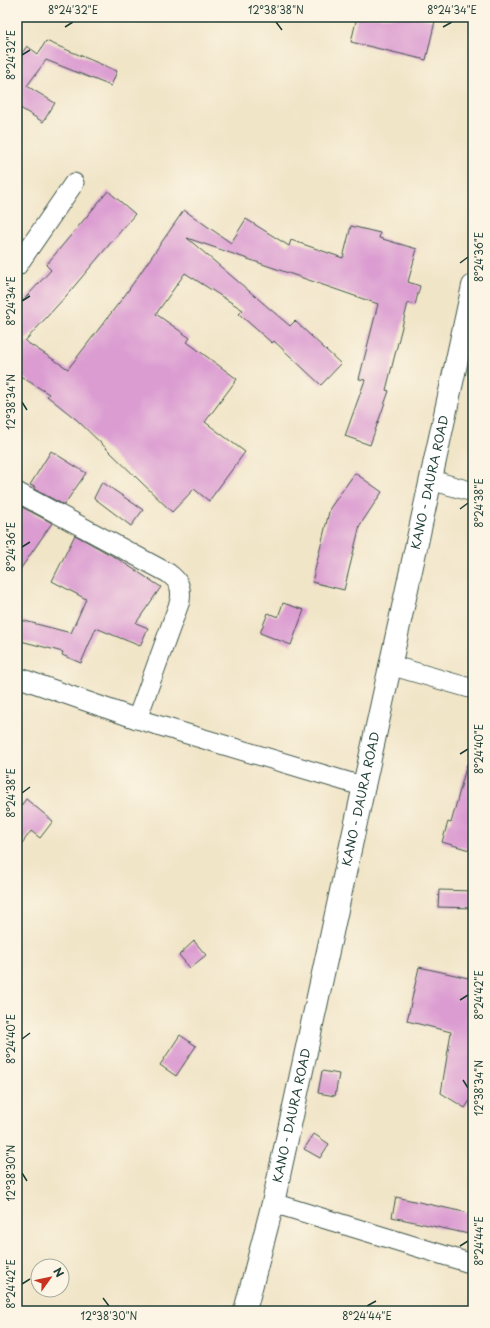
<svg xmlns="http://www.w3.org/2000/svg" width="490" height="1328" font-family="'Playpen Sans',sans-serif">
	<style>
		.building { fill: #db9cd1 }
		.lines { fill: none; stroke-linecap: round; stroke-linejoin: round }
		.minor-casing { stroke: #3e564a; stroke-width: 21 }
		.trunk-casing { stroke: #3e564a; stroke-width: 24 }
		.minor { stroke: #fff; stroke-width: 19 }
		.trunk { stroke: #fff; stroke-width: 22 }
		.ticks { fill: none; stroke: #1f3d34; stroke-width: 1.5 }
		.labels { text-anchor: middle; stroke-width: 3; stroke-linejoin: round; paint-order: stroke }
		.street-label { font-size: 12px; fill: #1f3d34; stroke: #fcf5e5 }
		.neatline { fill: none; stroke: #1f3d34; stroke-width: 1.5 }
		.ticks-label { font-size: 10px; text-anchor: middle; fill: #1f3d34 }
	</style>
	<rect width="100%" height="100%" fill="#fcf5e5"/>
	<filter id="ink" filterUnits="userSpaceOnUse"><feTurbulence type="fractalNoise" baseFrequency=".025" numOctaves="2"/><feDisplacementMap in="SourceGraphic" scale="8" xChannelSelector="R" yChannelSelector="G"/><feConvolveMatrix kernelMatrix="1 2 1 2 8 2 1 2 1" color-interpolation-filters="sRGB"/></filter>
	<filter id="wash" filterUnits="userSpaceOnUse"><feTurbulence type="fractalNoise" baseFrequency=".012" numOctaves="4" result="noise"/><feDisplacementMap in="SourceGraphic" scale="16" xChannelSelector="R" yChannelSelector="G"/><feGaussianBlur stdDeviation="0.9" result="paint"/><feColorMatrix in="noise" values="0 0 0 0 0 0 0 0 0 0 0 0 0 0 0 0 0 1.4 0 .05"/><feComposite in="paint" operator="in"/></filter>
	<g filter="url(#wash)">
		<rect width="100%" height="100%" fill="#f1e5c8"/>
		<g id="blocks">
			<!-- building -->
			<g class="building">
				<path d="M357,17h61l17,4 -9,39 -75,-18z"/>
				<path d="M46,41l71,30 -6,15 -65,-26 -19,26 28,17 -12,19 -26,-16v-46l10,-14 11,8z"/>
				<path d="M108,191l27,23 -69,82 -41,45 43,28 57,-74 59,-85 47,33 15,-24 43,27 2,-6 52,18 8,-32 29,7 -1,5 38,11 -9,33 12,4 -5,19 -7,-2 -22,87 3,1 -19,54 -25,-9 20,-56 -6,-1 19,-75 -191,-66 103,88 5,-5 46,43 -20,21 -47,-44 -2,2 -33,-29 4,-4 -58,-37 -29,41 34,24 -3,4 50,37 -32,43 40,30 -36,49 -15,-12 -22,23 -95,-92 -30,-24 2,-2 -32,-20v-67l34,-37 -5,-5z"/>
				<path d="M51,451l35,22 -22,32 -30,-16 1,-2 -5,-2z"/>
				<path d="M355,473l27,19 -22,33 -16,65 -32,-8 18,-74z"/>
				<path d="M102,482l41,28 -12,16 -37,-28z"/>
				<path d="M22,507l30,16 -35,51v-60z"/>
				<path d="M75,535l43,24 43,28 -25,36 12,5 -8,18 -44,-18 -15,35 -19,-8 1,-3 -46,-12v-21l54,14 15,-34 -34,-18z"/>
				<path d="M283,603l21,7 -13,35 -31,-12 8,-20 10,4z"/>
				<path d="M467,764h6v87l-31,-9 6,-20 3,1z"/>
				<path d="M26,799l27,22 -13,17 -9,-7 -14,19v-39z"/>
				<path d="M439,890l34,1v17l-35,-1z"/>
				<path d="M194,941l12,14 -16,13 -11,-13z"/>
				<path d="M419,967l54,12v117l-8,12 -24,-15 10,-61 -44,-11z"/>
				<path d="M180,1035l16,11 -20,30 -16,-11z"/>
				<path d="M322,1071l17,3 -4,22 -17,-3z"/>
				<path d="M314,1134l15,10 -9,14 -16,-9z"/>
				<path d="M396,1197l77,17v21l-81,-18z"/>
			</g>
		</g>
	</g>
	<g filter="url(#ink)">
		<use href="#blocks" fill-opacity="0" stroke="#3e564a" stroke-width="1"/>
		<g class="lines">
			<!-- minor casing -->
			<g class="minor-casing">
				<g id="minor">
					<path d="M17,266l57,-83"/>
					<path d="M431,480l42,12"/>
					<path d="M17,492l151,81c11,8 14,14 12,28l-43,118"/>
					<path d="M390,665l83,24"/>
					<path d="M17,677l120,42 228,68"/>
					<path d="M273,1203l200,61"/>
				</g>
			</g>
			<!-- trunk casing -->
			<g class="trunk-casing">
				<g id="trunk">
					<path id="s1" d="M245,1311l28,-108 200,-917"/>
				</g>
			</g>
			<!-- minor -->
			<use href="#minor" class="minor"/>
			<!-- trunk -->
			<use href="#trunk" class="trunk"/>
		</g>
	</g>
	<!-- ticks -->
	<path class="ticks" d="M276,22l6,8M65,27l8,-5M443,27l9,-5M22,55l8,-5M460,263l8,-6M22,301l8,-5M22,402l5,8M460,509l8,-6M22,547l8,-5M460,754l8,-5M22,793l8,-6M460,1000l8,-5M22,1039l8,-6M463,1080l5,8M22,1173l5,8M460,1246l8,-5M22,1284l8,-5M103,1298l6,8M367,1306l9,-5"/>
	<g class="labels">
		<!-- street labels -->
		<g class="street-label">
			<text dy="4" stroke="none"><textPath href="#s1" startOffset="849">KANO - DAURA ROAD</textPath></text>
			<text dy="4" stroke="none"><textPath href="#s1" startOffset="525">KANO - DAURA ROAD</textPath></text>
			<text dy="4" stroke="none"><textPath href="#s1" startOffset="201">KANO - DAURA ROAD</textPath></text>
		</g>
	</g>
	<!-- margin -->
	<rect width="490" height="1328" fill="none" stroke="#fcf5e5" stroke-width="44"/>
	<!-- north arrow -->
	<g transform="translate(50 1278) rotate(57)"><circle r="19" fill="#fcf5e5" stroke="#a4ab9e"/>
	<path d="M0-3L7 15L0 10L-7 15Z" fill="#c8321e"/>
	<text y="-6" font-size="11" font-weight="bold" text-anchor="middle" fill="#1f3d34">N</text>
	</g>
	<rect x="22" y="22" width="446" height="1284" class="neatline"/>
	<g class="ticks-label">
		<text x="73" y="14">8°24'32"E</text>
		<text x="276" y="14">12°38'38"N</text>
		<text x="452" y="14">8°24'34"E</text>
		<text transform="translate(11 55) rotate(-90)" y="4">8°24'32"E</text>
		<text transform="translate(479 257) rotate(-90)" y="4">8°24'36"E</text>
		<text transform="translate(11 301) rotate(-90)" y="4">8°24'34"E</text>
		<text transform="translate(11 402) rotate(-90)" y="4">12°38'34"N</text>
		<text transform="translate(479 503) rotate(-90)" y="4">8°24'38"E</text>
		<text transform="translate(11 547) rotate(-90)" y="4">8°24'36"E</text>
		<text transform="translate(479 749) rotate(-90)" y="4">8°24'40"E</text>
		<text transform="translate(11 793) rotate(-90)" y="4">8°24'38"E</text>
		<text transform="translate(479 995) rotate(-90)" y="4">8°24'42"E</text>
		<text transform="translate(11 1039) rotate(-90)" y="4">8°24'40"E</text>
		<text transform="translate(479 1088) rotate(-90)" y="4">12°38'34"N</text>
		<text transform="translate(11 1173) rotate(-90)" y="4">12°38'30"N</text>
		<text transform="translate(479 1241) rotate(-90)" y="4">8°24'44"E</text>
		<text transform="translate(11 1284) rotate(-90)" y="4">8°24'42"E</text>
		<text x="109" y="1320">12°38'30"N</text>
		<text x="367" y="1320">8°24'44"E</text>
	</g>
</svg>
